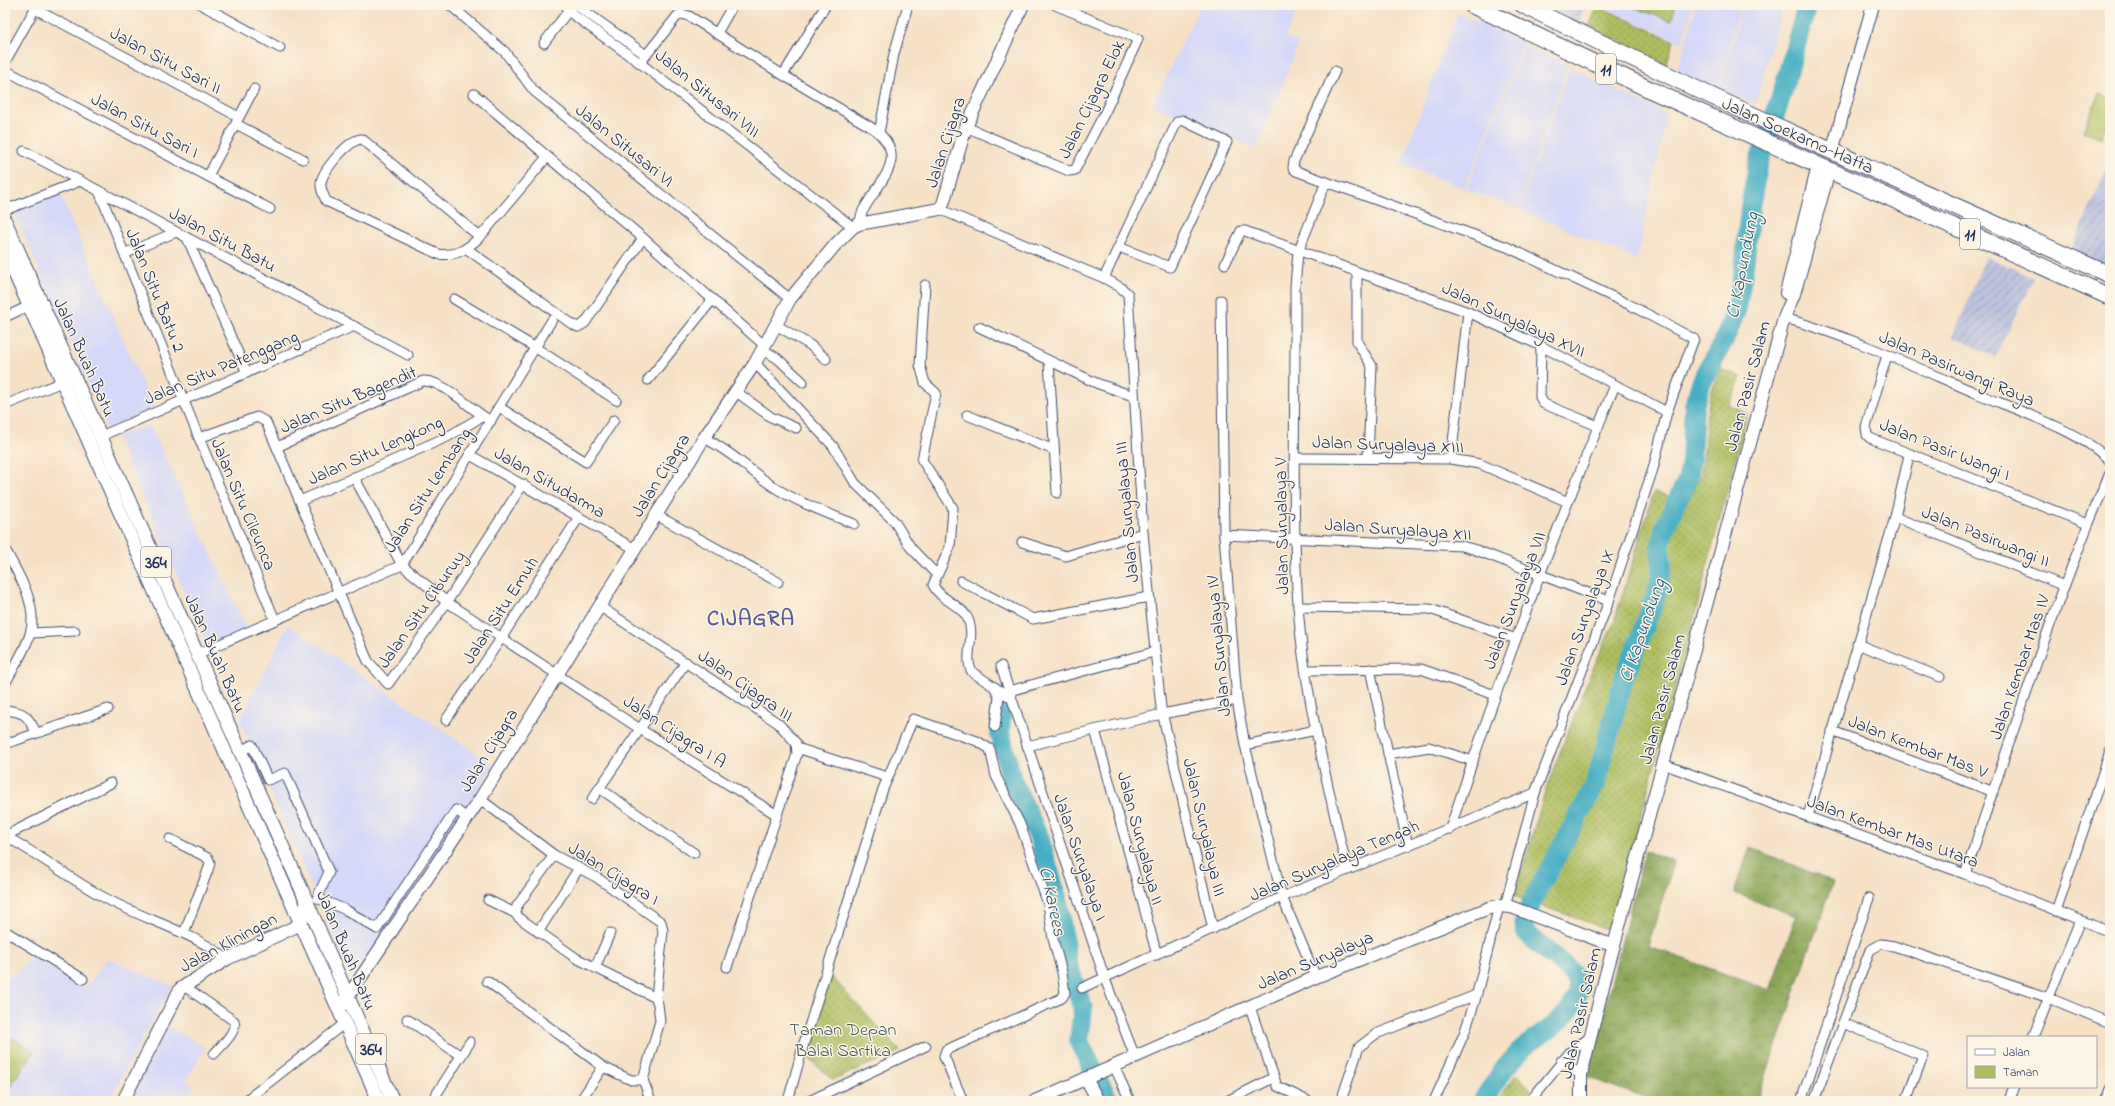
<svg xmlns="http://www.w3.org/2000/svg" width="2115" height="1106" font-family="'Indie Flower',sans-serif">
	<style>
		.built { fill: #d5d8f9 }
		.industrial { fill: url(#industrial-furrows) }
		.green { fill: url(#green-dots); stroke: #647660 }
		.forest { fill: url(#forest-crowns); stroke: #526a5a }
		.pitch { fill: #aebe61; stroke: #647660 }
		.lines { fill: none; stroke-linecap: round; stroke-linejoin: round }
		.river { stroke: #44aec3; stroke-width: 20 }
		.street-casing { stroke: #3c4a6e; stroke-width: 11 }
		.secondary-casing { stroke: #3c4a6e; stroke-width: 14 }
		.primary-casing { stroke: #3c4a6e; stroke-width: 15 }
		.highway-casing { stroke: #3c4a6e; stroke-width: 18 }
		.street { stroke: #fff; stroke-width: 9 }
		.secondary { stroke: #fff; stroke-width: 12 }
		.primary { stroke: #fff; stroke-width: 13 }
		.highway { stroke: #fff; stroke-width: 16 }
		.labels { text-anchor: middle; stroke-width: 3; stroke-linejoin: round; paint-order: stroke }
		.shield { fill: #fcf5e5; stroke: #5e6a86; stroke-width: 1 }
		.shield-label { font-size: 17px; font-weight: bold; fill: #1b2f5e }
		.street-label { font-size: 18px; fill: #1b2f5e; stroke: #fcf5e5 }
		.park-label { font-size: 18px; fill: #475a5f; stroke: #fcf5e5 }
		.water-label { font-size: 19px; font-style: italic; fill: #295b81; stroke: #fcf5e5 }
		.district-label { font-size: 22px; font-weight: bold; letter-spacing: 1px; fill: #5b5d94; stroke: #fcf5e5 }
	</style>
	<defs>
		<pattern id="industrial-furrows" width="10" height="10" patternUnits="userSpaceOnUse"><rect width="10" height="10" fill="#bdc3de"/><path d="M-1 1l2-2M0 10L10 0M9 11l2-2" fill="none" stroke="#999fb7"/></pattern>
		<pattern id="green-dots" width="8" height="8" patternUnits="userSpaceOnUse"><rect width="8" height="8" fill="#aebe61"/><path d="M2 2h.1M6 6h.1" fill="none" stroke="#8d9b53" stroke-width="1.8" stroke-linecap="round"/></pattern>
		<pattern id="forest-crowns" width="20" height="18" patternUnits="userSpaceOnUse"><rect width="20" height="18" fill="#8aa557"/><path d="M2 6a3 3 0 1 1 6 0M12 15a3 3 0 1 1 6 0" fill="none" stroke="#70874b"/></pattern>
	</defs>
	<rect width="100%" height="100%" fill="#fcf5e5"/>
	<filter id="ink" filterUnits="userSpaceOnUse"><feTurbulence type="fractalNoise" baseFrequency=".025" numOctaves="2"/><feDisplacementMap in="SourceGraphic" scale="8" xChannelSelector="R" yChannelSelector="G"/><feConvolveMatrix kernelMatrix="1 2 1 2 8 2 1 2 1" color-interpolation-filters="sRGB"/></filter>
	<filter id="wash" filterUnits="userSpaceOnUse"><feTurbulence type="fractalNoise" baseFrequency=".012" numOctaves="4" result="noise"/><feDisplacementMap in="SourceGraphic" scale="16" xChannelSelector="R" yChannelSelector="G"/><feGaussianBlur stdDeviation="0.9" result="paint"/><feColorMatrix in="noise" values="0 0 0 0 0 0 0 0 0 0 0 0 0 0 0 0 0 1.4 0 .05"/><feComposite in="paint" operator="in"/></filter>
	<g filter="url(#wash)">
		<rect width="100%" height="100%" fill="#f6e1c6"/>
		<!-- built -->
		<g class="built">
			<path d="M1200,5h90l6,8 -10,23 13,7 -42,106 -104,-44z"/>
			<path d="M1600,5h93l-11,38z"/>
			<path d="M1696,5h45l-24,83 -40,-17z"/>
			<path d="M1743,5h40l-28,100 -36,-16z"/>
			<path d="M1458,13l66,30 -60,146 -63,-25z"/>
			<path d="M1525,46l43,19 -50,143 -52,-19z"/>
			<path d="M1570,67l97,48 -30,145 -118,-51z"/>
			<path d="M59,192l95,217 -47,19 -92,-215z"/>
			<path d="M150,425l98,206 -41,13 -90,-207z"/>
			<path d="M288,625l206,140 -142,215 -112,-259z"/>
			<path d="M31,956l54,32 22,-30 65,28 -64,115h-103v-127l7,3z"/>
			<path d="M168,1026l38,22 -20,32 8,8 -14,13h-50z"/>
		</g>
		<!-- industrial -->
		<g class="industrial">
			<path d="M1541,5h44l-6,18z"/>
			<path d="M2110,161v107l-39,-17z"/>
			<path d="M1986,256l48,22 -39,79 -42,-20z"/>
		</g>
		<!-- green -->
		<g class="green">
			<path d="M1598,6l76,35 -8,24 -77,-39z"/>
			<path d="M1720,369l21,8 -12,28 18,9 -55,211 -82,305 -96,-34 33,-110 43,-111 23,-50 41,-133 33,9c24,-30 14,-68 23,-103 2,-10 7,-20 10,-29z"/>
			<path d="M827,972l73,79 -67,29 -29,-26z"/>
			<path d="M1516,1074l17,17 -8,10h-27z"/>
		</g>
		<!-- forest -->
		<path class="forest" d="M1750,847l83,35 -76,219h-102l-68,-24 58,-226 29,10 -26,85 122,44 26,-74 -62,-23z"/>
		<!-- pitch -->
		<g class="pitch">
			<path d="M1628,5h48l-5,16z"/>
			<path d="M2099,93l11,5v19l-8,21 -19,-7z"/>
			<path d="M13,1038l21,14 -27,39 -2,-1v-40z"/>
		</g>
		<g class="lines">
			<!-- river -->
			<g class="river">
				<path d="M1002,698l-2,34 12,48 27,57 19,64 9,61 16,46 -4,34 30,59"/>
				<path d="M1482,1101l23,-33 18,-20 29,-21 17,-16 10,-20 -4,-16 -49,-42 -2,-11 10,-25 61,-112 29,-107 31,-79 7,-31 -2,-20 5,-21 23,-49 3,-16 3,-56 7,-23 24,-45 12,-30 8,-49 5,-52 9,-46 23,-67 25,-89"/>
			</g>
		</g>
	</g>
	<g filter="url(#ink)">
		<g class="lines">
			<!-- street casing -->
			<g class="street-casing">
				<g id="street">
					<path d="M202,5l78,43"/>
					<path d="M450,5l55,47 29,39 256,208"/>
					<path d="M566,5l2,6 72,52 213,164"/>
					<path d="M576,5l70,50"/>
					<path d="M35,9l204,108"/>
					<path d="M717,33l16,-28"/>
					<path d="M544,43l28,-37"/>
					<path d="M5,62l32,-57"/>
					<path d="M640,63l38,-48 4,-1 7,2 94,59 91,54c37,28 5,52 -10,80 -3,4 -3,10 -5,15"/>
					<path d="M5,70l265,139"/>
					<path d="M1335,71l-41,90 -1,7 3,3 211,76 123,58 64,34 -27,73 -14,57 -44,132 -74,192 -30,113"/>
					<path d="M783,75l43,-70"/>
					<path d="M474,94l169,144 122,108"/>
					<path d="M236,124l67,35"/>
					<path d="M966,127l103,44 6,-1 31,-60 32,-71 -83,-34"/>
					<path d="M879,133l15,-79 14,-49"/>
					<path d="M24,151l384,204"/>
					<path d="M208,176l46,-87"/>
					<path d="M1326,182l-28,70 -3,34c1,106 -4,215 3,320 6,89 30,177 49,264"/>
					<path d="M99,191l100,247 76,182"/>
					<path d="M939,209l165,69 16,9 8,7 15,239 18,175 52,221"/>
					<path d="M5,210l75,-29"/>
					<path d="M480,237l-118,-98c-12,-1 -40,32 -41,44 -1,6 3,12 5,18l112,53c18,3 29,-5 42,-17l67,-80"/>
					<path d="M187,238l60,135"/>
					<path d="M467,249l105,75 6,3 7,-4 58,-85"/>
					<path d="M124,254l52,-22"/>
					<path d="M1225,264l16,-33h4l223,81 73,34 126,66"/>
					<path d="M1357,272v70l15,24 -4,91"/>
					<path d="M1104,278l73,-156 5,-2 45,22 -57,125 -51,-20"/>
					<path d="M925,285l-5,80 5,18 11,10 -14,67 31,48 -3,39 -17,38c8,16 27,19 34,32 10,18 -4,40 5,55l39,26"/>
					<path d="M454,299l82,49 80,52"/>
					<path d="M1221,300l3,235 13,165 8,45 37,152 34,80"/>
					<path d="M5,317l24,-11"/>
					<path d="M1784,318c66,18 129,48 192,75 40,17 105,38 134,68"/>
					<path d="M776,325l34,20 16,14"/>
					<path d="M979,327l117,56 37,13"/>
					<path d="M1541,346l-1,51 4,7 54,22"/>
					<path d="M763,350l14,8 26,24"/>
					<path d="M1887,355l-21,72 1,8 3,3 218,86"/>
					<path d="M1049,361l8,132"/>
					<path d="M755,363l78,83 22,37 39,38 17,27 25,26"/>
					<path d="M648,380l65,-81"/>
					<path d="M735,391l36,26 25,11"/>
					<path d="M5,405l57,-23"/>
					<path d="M499,407l87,55 28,-42"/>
					<path d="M967,415l87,35"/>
					<path d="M101,436l253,-110"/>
					<path d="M199,438l58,-21 9,5 102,239 20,23 59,-82 76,-118"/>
					<path d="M704,438c27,13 46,33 70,49 25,16 53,26 80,37"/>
					<path d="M277,447l146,-66c21,-1 49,30 68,40"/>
					<path d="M470,455l165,94"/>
					<path d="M1296,458l155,1 29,5 88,38"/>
					<path d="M1451,459l17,-147"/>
					<path d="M354,477l48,88 45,37 193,127 137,86"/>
					<path d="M300,501l147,-64 36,-21"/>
					<path d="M656,515l122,67"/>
					<path d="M1895,517l169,69"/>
					<path d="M1224,535l238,11 14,4 133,51"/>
					<path d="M1022,542l44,14 77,-23"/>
					<path d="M5,549c13,25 34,56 25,85 -5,17 -17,34 -25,50"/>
					<path d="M961,581l72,38 116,-22"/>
					<path d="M599,606l179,117 18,20 1,11 -70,213"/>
					<path d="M1298,607l132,2 86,30"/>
					<path d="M31,633l44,-2"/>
					<path d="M1857,644l83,33"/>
					<path d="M197,654l205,-89 150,-245"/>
					<path d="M1001,666l104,313 30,78"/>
					<path d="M1370,669l38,177"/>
					<path d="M1306,670l115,-1 74,26"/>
					<path d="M1009,691l145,-39"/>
					<path d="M5,710c20,2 22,5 31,22"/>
					<path d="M446,720l56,-83 77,-120"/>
					<path d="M995,727l4,-30 -4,-9"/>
					<path d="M1095,730l62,225"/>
					<path d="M1832,731l162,61"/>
					<path d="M5,744l103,-35"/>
					<path d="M1245,745l71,-15"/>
					<path d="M1027,746l135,-32 75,-14"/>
					<path d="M797,748l90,29"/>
					<path d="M240,751l12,-6 16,35 17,-7 44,99 -12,26 29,12 31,19 79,-119 11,8"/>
					<path d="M1388,754l41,-7 44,14"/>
					<path d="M1663,764l302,110 145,58"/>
					<path d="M599,788l95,65"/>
					<path d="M480,799l74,56 42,22 65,45 2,9 -7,67 2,6 2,17 -17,59 8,21"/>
					<path d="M592,799l94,-137"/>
					<path d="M1808,816l87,-299 14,-62"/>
					<path d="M1450,829c49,-150 105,-298 165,-444"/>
					<path d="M5,836c35,19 65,43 100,62 40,22 86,33 122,61"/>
					<path d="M5,836l106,-53"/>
					<path d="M170,839l38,19 2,5 -2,7 -24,63"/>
					<path d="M554,855l-37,51 -2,7 3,4 58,41 80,40"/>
					<path d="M1965,874c46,-134 88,-271 145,-401"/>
					<path d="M488,900l27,13"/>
					<path d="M2056,911l54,-159"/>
					<path d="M5,931l78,48"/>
					<path d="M538,932l41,-64"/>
					<path d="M595,968l15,-35"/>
					<path d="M487,981l116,86 28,13h12"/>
					<path d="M184,986l50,35c4,10 -13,25 -20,33"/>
					<path d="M1082,988l200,-91 253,-104"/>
					<path d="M1250,1007l27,79 31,15"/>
					<path d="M407,1019l54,37"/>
					<path d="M1843,1023l80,33 -17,45"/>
					<path d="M2033,1037l47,-117"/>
					<path d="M1561,1061l20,14"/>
					<path d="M1114,1066l16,35"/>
					<path d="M245,1101l100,-78"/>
					<path d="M432,1101l38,-59"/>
					<path d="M580,1101l23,-34"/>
					<path d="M788,1101l16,-58 79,-254 30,-70 64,22 13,8 6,27 24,48 28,80 5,35 9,33 3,21 -3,5 -116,52 -2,6 19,45"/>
					<path d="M809,1101l117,-55"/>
					<path d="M1227,1101l46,-23"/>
					<path d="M1341,1101l18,-54 17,-13 100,-39"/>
					<path d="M1434,1101l30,-67 11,-33 24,-95"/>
					<path d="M1530,1101l40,-49 19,-14"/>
					<path d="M1801,1101l68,-203"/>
					<path d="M1814,1101l56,-151 11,-6 13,2 155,52 61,25"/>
					<path d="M2008,1101l6,-14"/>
					<path d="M2105,1101l5,-13"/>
				</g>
			</g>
			<!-- secondary casing -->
			<g class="secondary-casing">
				<g id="secondary">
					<path d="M1832,152l41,-147"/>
					<path d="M1786,293l32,-127"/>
					<path d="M343,1004l137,-205 224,-361 51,-75 35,-64 46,-55 17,-17 6,-3 75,-14 5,-1 4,-5 23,-77 57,-122"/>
					<path d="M1086,1078l12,23"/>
					<path d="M123,1101l57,-112 47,-30 74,-35 6,-22"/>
					<path d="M1035,1101l281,-124 173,-69 10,-2 12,1 103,39"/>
					<path d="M1581,1101v-26l24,-97 179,-660 10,-24 35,-123"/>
				</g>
			</g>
			<!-- primary casing -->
			<g class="primary-casing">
				<g id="primary">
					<path d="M5,221l292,658 96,222"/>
					<path d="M5,251l374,850"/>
				</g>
			</g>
			<!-- highway casing -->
			<g class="highway-casing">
				<g id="highway">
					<path d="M1472,5l181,86 457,206"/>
					<path d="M1523,5l182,88 113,52 292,130"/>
				</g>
			</g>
			<!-- street -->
			<use href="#street" class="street"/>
			<!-- secondary -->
			<use href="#secondary" class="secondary"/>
			<!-- primary -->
			<use href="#primary" class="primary"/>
			<!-- highway -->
			<use href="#highway" class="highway"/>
		</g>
	</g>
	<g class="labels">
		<!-- shield labels -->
		<g class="shield">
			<rect x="1596" y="54" width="20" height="30" rx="3"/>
			<rect x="1960" y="219" width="20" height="30" rx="3"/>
			<rect x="141" y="547" width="30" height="30" rx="3"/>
			<rect x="356" y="1034" width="30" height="30" rx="3"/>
		</g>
		<g class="shield-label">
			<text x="1606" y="75">11</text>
			<text x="1970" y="240">11</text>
			<text x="156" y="568">364</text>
			<text x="371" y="1055">364</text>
		</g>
		<!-- street labels -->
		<g class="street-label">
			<text transform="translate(166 60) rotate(28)" y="6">Jalan Situ Sari II</text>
			<text transform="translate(708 93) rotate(39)" y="6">Jalan Situsari VIII</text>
			<text transform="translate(1091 99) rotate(-64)" y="6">Jalan Cijagra Elok</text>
			<text transform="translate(145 125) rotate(28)" y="6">Jalan Situ Sari I</text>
			<text transform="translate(1798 135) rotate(24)" y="6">Jalan Soekarno-Hatta</text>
			<text transform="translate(945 142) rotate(-72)" y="6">Jalan Cijagra</text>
			<text transform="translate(625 145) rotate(39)" y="6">Jalan Situsari VI</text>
			<text transform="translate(223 239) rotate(28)" y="6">Jalan Situ Batu</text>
			<text transform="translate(156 290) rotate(68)" y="6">Jalan Situ Batu 2</text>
			<text transform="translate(1514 319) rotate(25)" y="6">Jalan Suryalaya XVII</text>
			<text transform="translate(85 357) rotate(66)" y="6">Jalan Buah Batu</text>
			<text transform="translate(221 367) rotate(-23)" y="6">Jalan Situ Patenggang</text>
			<text transform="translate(1957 368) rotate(23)" y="6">Jalan Pasirwangi Raya</text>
			<text transform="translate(1747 386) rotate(-75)" y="6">Jalan Pasir Salam</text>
			<text transform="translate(348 399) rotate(-23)" y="6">Jalan Situ Bagendit</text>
			<text transform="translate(1388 444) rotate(2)" y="6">Jalan Suryalaya XIII</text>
			<text transform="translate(1945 449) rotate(22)" y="6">Jalan Pasir Wangi I</text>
			<text transform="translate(375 450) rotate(-24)" y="6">Jalan Situ Lengkong</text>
			<text transform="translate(660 475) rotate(-58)" y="6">Jalan Cijagra</text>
			<text transform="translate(550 482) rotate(30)" y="6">Jalan Situdarma</text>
			<text transform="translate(427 490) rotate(-57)" y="6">Jalan Situ Lembang</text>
			<text transform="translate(244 504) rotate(67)" y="6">Jalan Situ Cileunca</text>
			<text transform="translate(1126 512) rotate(-95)" y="6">Jalan Suryalaya III</text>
			<text transform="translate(1281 526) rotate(-91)" y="6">Jalan Suryalaya V</text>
			<text transform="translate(1398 529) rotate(4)" y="6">Jalan Suryalaya XII</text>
			<text transform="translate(1986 536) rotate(22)" y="6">Jalan Pasirwangi II</text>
			<text transform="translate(1514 600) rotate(-69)" y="6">Jalan Suryalaya VII</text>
			<text transform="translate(421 609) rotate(-55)" y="6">Jalan Situ Ciburuy</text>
			<text transform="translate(500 610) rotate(-57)" y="6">Jalan Situ Emuh</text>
			<text transform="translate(1584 617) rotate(-70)" y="6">Jalan Suryalaya IX</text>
			<text transform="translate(1218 646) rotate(-95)" y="6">Jalan Suryalaya IV</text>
			<text transform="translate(216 653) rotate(66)" y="6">Jalan Buah Batu</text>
			<text transform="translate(2019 667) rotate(-71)" y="6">Jalan Kembar Mas IV</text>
			<text transform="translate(746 685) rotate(35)" y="6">Jalan Cijagra III</text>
			<text transform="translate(1662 699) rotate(-75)" y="6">Jalan Pasir Salam</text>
			<text transform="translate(675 731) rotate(33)" y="6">Jalan Cijagra I A</text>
			<text transform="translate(1918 746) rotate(21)" y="6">Jalan Kembar Mas V</text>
			<text transform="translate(488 750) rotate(-58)" y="6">Jalan Cijagra</text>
			<text transform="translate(1205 827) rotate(77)" y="6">Jalan Suryalaya III</text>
			<text transform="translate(1893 831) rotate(20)" y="6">Jalan Kembar Mas Utara</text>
			<text transform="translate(1141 838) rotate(75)" y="6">Jalan Suryalaya II</text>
			<text transform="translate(1081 857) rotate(71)" y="6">Jalan Suryalaya I</text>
			<text transform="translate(1334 860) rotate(-23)" y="6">Jalan Suryalaya Tengah</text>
			<text transform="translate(614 873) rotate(32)" y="6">Jalan Cijagra I</text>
			<text transform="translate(228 942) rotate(-28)" y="6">Jalan Kliningan</text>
			<text transform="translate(347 950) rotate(67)" y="6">Jalan Buah Batu</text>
			<text transform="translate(1315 960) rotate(-23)" y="6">Jalan Suryalaya</text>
			<text transform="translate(1580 1013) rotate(-77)" y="6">Jalan Pasir Salam</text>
		</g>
		<!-- park labels -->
		<g class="park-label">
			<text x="843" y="1035">Taman Depan<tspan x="843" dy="21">Balai Sartika</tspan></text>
		</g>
		<!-- water labels -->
		<g class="water-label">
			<text transform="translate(1741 265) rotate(-79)" y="7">Ci Kapundung</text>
			<text transform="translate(1641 630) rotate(-71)" y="7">Ci Kapundung</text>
			<text transform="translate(1054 901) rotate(78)" y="7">Ci Karees</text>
		</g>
		<!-- district labels -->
		<g class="district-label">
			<text x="751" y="625">CIJAGRA</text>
		</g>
	</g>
	<!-- margin -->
	<rect width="2115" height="1106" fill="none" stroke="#fcf5e5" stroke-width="20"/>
	<!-- legend -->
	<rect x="1967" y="1036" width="130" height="52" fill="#fcf5e5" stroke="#a2a6af"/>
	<rect x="1975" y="1049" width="20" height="6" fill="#ffffff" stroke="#a2a6af"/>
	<text x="2003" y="1056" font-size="12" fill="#1b2f5e">Jalan</text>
	<rect x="1975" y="1066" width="20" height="12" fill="#aebe61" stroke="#a2a6af"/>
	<text x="2003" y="1076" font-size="12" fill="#1b2f5e">Taman</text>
</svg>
